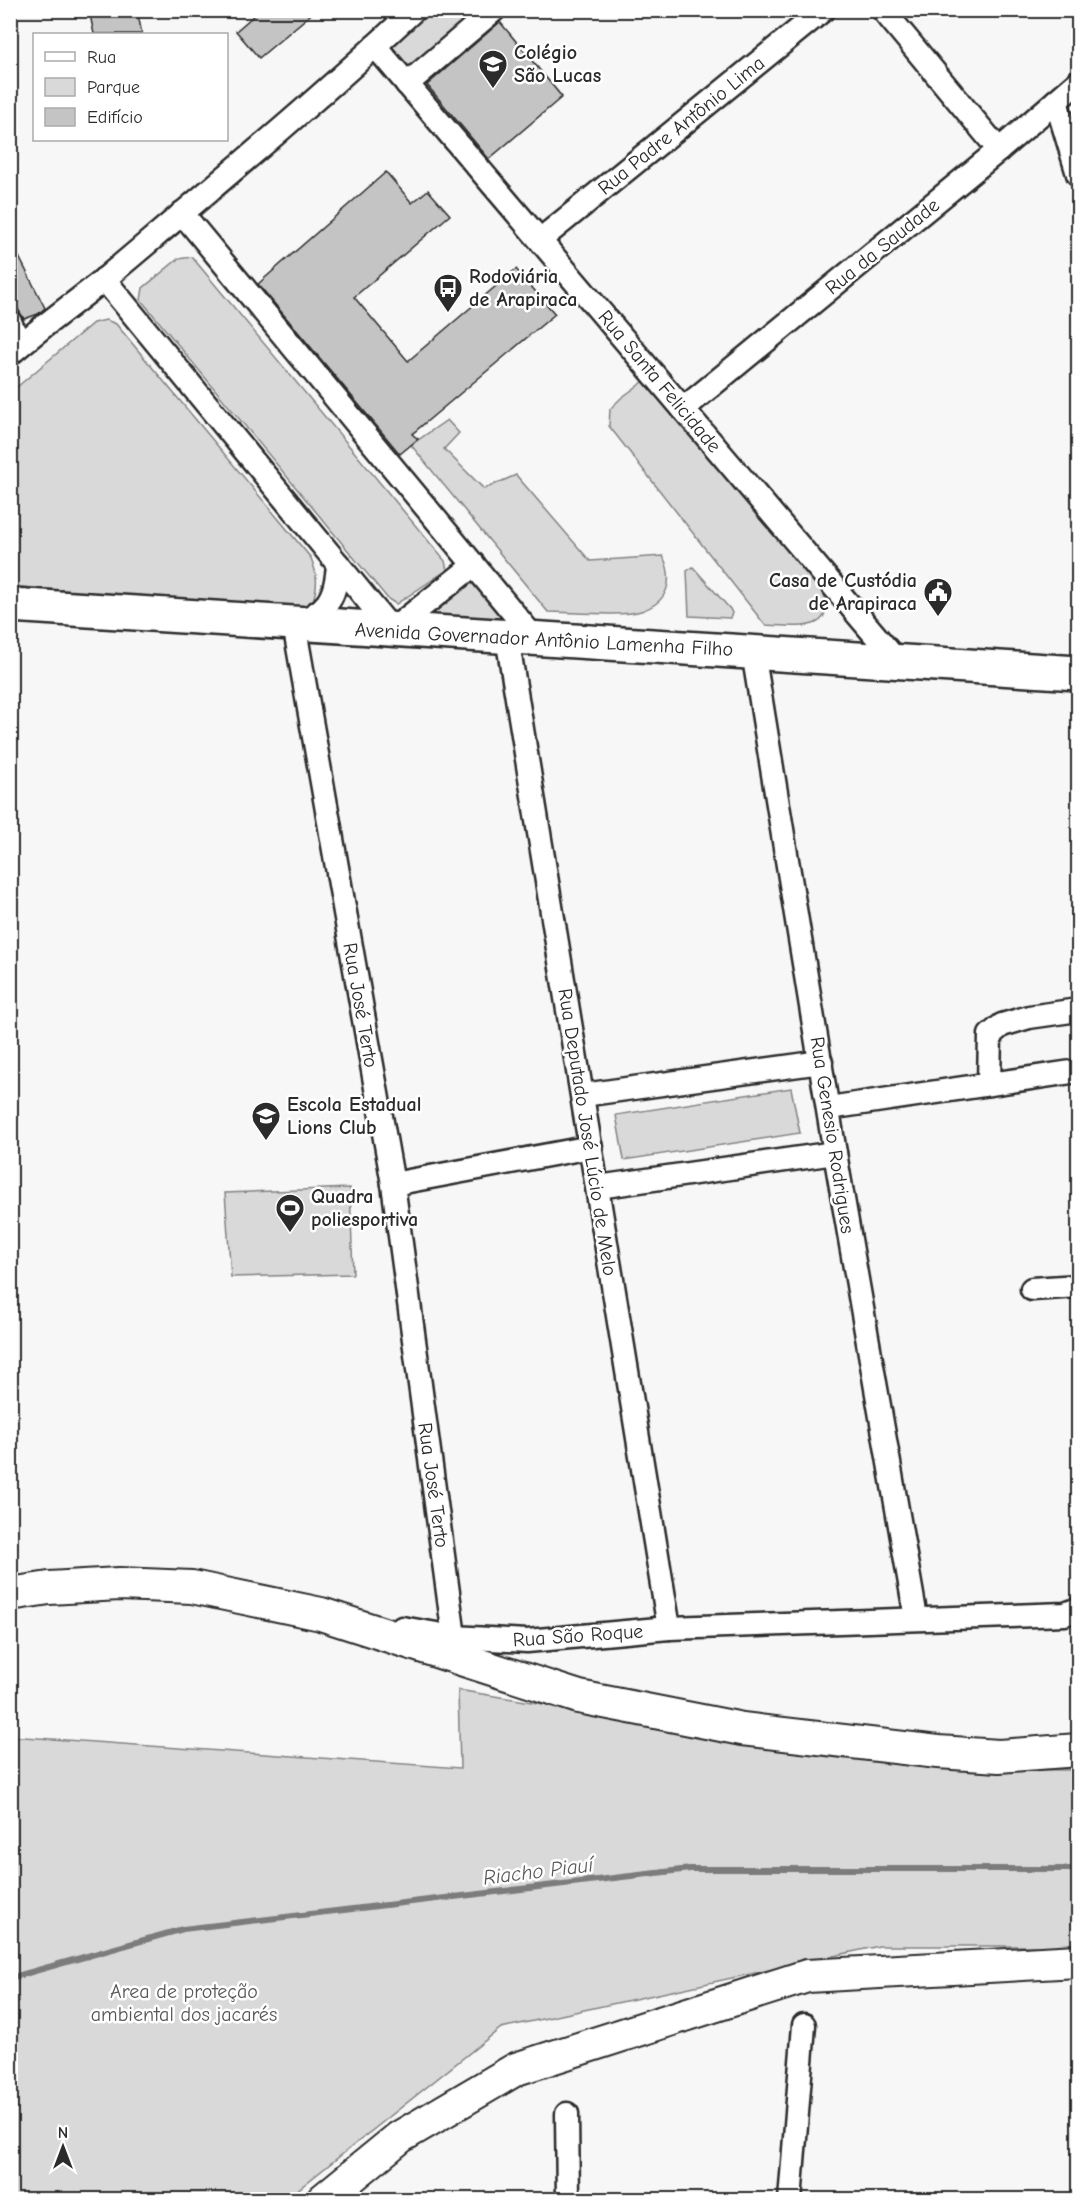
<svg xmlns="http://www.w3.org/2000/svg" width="1089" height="2210" font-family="'Comic Neue',sans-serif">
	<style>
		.green { fill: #d9d9d9; stroke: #828282; stroke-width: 1.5 }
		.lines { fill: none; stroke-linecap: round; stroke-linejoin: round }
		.stream { stroke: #7b7b7b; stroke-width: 6 }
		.building { fill: #c4c4c4; stroke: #2b2b2b; stroke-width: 1.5 }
		.street-casing { stroke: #2b2b2b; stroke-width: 27 }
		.secondary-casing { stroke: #2b2b2b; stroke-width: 36 }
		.primary-casing { stroke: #2b2b2b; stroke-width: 38 }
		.street { stroke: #fff; stroke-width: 22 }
		.secondary { stroke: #fff; stroke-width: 32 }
		.primary { stroke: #fff; stroke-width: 33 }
		.labels { text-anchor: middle; stroke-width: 5; stroke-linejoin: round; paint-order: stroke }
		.poi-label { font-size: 20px; font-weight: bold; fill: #2b2b2b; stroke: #fff; text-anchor: start }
		.street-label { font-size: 20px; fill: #2b2b2b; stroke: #fff }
		.park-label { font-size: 20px; fill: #565656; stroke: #fff }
		.water-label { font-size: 21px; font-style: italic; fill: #5a5a5a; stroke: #fff }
	</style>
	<rect width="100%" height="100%" fill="#f7f7f7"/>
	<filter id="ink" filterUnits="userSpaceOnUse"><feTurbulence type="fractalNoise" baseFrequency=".0167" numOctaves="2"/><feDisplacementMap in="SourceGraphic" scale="12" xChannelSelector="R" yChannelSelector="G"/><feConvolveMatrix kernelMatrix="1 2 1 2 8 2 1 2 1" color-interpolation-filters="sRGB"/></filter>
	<g filter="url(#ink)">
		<!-- green -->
		<g class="green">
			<path d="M414,11h80l-87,73 -32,-38z"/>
			<path d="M192,257l253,304 2,9 -51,34 -8,-5 -247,-299 2,-12 35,-29z"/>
			<path d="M106,320l10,4 195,234c7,18 7,28 1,46l-15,5 -286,-23v-194l82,-69z"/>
			<path d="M647,379l175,209c18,47 -27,38 -57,37l-156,-199 1,-17 11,-11z"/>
			<path d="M447,420l12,13 -15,16 40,40 32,-14 74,86 73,-5c11,24 6,46 -22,55 -18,6 -71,1 -93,1l-137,-167z"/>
			<path d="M474,565l61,74 -143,-9z"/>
			<path d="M693,567l37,42 2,4 -2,5 -41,-2 -2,-45z"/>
			<path d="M791,1088l9,45 -176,27 -8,-45z"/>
			<path d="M350,1188l3,86 -122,3 -6,-84z"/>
			<path d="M458,1690l480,79 140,1v176h-199l-378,82 -215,171h-275l-1,-463 450,32z"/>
		</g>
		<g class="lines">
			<!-- stream -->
			<path class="stream" d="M10,1978l173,-49 507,-60h388"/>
		</g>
		<!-- building -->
		<g class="building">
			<path d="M89,10h48l5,24h-48z"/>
			<path d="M260,10h56l-57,48 -23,-27z"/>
			<path d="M500,22l62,75 -73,62 -62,-74z"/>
			<path d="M386,172l26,31 16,-13 22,25 -96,82 54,64 108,-92 39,45 -143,120 6,5 -18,15 -142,-170z"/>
			<path d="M10,239l35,69 -7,6 -14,5 -14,-23z"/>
		</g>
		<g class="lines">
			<!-- street casing -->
			<g class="street-casing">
				<g id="street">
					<path d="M883,10l116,140"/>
					<path d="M375,46l522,615"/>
					<path d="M407,84l87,-74"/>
					<path d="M1056,101l22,73"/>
					<path d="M182,213l353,426"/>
					<path d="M540,240l283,-230"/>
					<path d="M104,279l288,351 82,-65"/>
					<path d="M10,322l10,23"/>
					<path d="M10,354c31,-27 65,-51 97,-77 103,-87 208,-174 307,-267"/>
					<path d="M683,409l316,-259 79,-68"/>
					<path d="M338,564c-2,35 -11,48 -44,60l99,560 61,453"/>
					<path d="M507,637l162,991"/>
					<path d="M753,652l82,501 81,465"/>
					<path d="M989,1083l1,-48 12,-10 27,-8 49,-7"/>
					<path d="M583,1095l238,-33"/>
					<path d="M829,1108l249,-37"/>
					<path d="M393,1184l198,-37"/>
					<path d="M598,1187l237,-34"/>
					<path d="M1032,1289l46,-3"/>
					<path d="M402,1628l52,9 73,4 142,-13 396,-14 13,-5"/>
					<path d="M567,2114l1,86"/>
					<path d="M790,2200l14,-175"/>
				</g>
			</g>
			<!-- secondary casing -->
			<g class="secondary-casing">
				<g id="secondary">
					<path d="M10,1594l39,-6 70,-4 73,3 129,27 258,83 163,32 196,23 61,4 79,-6"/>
					<path d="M323,2200l77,-63 116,-68 291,-93 271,-15"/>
				</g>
			</g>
			<!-- primary casing -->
			<g class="primary-casing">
				<path id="primary" d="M10,605l1068,68"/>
			</g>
			<!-- street -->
			<use href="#street" class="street"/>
			<!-- secondary -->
			<use href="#secondary" class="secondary"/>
			<!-- primary -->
			<use href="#primary" class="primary"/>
		</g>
	</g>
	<!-- icons -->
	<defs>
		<g id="school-pin" transform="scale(1.5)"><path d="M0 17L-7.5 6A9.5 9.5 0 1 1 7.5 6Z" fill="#2b2b2b" stroke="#fff"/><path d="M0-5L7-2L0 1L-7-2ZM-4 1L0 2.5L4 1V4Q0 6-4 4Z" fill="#fff"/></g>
		<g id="bus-pin" transform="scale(1.5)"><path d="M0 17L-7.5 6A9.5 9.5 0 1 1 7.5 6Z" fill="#2b2b2b" stroke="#fff"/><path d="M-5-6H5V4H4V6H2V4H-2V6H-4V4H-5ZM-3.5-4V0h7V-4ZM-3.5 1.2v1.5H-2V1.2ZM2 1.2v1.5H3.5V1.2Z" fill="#fff"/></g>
		<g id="civic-pin" transform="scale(1.5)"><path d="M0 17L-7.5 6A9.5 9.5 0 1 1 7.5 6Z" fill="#2b2b2b" stroke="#fff"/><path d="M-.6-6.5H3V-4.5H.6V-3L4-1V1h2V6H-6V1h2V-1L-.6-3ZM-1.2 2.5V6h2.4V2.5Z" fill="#fff"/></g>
		<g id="university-pin" transform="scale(1.5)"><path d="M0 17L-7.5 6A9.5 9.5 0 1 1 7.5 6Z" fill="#2b2b2b" stroke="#fff"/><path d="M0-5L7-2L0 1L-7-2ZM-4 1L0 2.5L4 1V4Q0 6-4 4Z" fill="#fff"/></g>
		<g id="stadium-pin" transform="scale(1.5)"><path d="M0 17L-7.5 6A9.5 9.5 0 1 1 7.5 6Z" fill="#2b2b2b" stroke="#fff"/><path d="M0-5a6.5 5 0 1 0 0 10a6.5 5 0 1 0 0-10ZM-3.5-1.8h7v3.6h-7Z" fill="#fff"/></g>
	</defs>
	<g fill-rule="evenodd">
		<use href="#school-pin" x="493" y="64"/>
		<use href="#bus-pin" x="448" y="288"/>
		<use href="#civic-pin" x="938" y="592"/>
		<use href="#university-pin" x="266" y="1116"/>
		<use href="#stadium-pin" x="290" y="1208"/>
	</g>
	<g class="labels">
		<!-- poi labels -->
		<g class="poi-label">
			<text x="514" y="59">Colégio<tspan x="514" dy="23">São Lucas</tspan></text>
			<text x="469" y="283">Rodoviária<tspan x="469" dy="23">de Arapiraca</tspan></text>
			<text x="917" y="587" text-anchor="end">Casa de Custódia<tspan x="917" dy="23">de Arapiraca</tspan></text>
			<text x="287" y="1111">Escola Estadual<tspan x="287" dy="23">Lions Club</tspan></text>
			<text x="311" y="1203">Quadra<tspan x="311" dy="23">poliesportiva</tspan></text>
		</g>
		<!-- street labels -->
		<g class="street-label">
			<text transform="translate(681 125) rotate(-39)" y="7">Rua Padre Antônio Lima</text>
			<text transform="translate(882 246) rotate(-39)" y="7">Rua da Saudade</text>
			<text transform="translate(660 381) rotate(50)" y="7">Rua Santa Felicidade</text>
			<text transform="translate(544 639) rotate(3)" y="7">Avenida Governador Antônio Lamenha Filho</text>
			<text transform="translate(361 1005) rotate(80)" y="7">Rua José Terto</text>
			<text transform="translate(588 1132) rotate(81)" y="7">Rua Deputado José Lúcio de Melo</text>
			<text transform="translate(833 1135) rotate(81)" y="7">Rua Genesio Rodrigues</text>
			<text transform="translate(434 1485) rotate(82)" y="7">Rua José Terto</text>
			<text transform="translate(578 1635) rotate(-4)" y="7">Rua São Roque</text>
		</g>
		<!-- park labels -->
		<g class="park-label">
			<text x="184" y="1998">Area de proteção<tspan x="184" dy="23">ambiental dos jacarés</tspan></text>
		</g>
		<!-- water labels -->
		<g class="water-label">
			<text transform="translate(538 1871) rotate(-7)" y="7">Riacho Piauí</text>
		</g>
	</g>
	<!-- margin -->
	<rect width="1089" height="2210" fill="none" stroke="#fff" stroke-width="36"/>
	<rect x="18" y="18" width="1053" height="2174" fill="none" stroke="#2b2b2b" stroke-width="2" filter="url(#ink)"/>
	<!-- legend -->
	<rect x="33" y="33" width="195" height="108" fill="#ffffff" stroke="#aaaaaa" stroke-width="1.5"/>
	<rect x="45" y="52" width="30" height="9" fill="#ffffff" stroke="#aaaaaa" stroke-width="1.5"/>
	<text x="87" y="63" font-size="18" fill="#2b2b2b">Rua</text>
	<rect x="45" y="78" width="30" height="18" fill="#d9d9d9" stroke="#aaaaaa" stroke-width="1.5"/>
	<text x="87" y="93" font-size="18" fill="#2b2b2b">Parque</text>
	<rect x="45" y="108" width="30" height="18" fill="#c4c4c4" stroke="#aaaaaa" stroke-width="1.5"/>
	<text x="87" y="123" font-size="18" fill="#2b2b2b">Edifício</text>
	<!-- north arrow -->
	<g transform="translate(63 2147)" stroke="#ffffff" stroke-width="4.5" paint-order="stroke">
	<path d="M0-4.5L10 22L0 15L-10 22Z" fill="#2b2b2b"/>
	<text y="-9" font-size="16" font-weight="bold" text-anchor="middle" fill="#2b2b2b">N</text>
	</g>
</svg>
